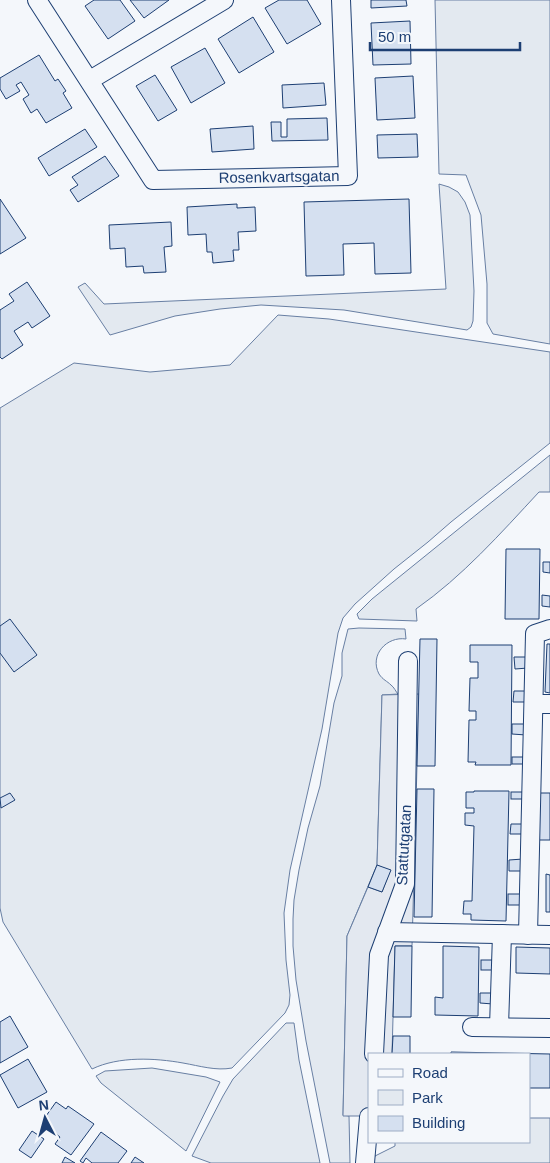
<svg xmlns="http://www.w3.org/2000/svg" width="550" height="1163" font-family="Helvetica,sans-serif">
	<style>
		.green { fill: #e3e9f0; stroke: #687fa3 }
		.parking { fill: #e3e8f0; stroke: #687fa3 }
		.building { fill: #d5e0f0; stroke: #1d3f73 }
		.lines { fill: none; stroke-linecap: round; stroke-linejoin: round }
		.street-casing { stroke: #1d3f73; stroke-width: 20 }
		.street { stroke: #f4f7fb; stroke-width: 18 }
		.labels { text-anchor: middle; stroke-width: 4; stroke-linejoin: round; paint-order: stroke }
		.street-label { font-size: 15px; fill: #1d3f73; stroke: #f4f7fb }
	</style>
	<rect width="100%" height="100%" fill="#f4f7fb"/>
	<!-- green -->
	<g class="green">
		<path d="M435,0h115v344l-57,-10 -6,-11v-39l-6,-69 -15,-40 -27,-1z"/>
		<path d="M439,184l10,3 9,5 7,10 5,13 4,76 -1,30 -2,6 -4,3 -123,-20 -83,-5 -41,4 -45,7 -65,19 -32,-48 7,-4 19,21 342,-15z"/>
		<path d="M278,315l51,4 221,33v91l-99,79 -23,20 -34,27 -39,35 -12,14 -5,15 -16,96 -32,141 -6,43 2,47 4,35 -1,10 -4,8 -53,55c-16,3 -32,-2 -49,-5 -28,-5 -64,-7 -91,6l-89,-147 -3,-14v-500l74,-45 76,9 80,-7z"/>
		<path d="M550,455v37h-11c-39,42 -76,84 -123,117l1,12 -58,-2 -2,-5 15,-15z"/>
		<path d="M359,628l46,1 1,10c-19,-3 -37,16 -27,35 4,6 8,7 12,11 3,2 5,7 7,9l-16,1 -5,170 -30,71 -4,179 6,1 1,47h-20l-24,-122 -10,-61 -3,-34v-27l1,-19 5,-30 9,-42 12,-42 14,-83 8,-27v-23l6,-24z"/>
		<path d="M286,1023h8l5,37 21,103h-109l-19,-7 31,-60 10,-17z"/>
		<path d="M152,1068l54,9 14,5 -34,69 -85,-68 -5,-7 9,-5z"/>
		<path d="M529,1118h21v45h-178l3,-7 20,-10v-4h134z"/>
	</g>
	<!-- parking -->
	<path class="parking" d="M419,694l-7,252h-17l-3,108h-23v62h-26l4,-180 21,-49 14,5 8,-21 -13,-6 5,-170z"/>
	<!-- building -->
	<g class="building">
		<path d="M94,0h26l15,21 -27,18 -23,-33z"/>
		<path d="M130,0h39l-25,18z"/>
		<path d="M279,0h28l14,24 -34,20 -22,-36z"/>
		<path d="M371,0h35l1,6 -36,2z"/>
		<path d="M253,17l21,35 -35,21 -21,-34z"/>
		<path d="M410,21l1,43 -38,1 -2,-42z"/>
		<path d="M205,48l20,35 -34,20 -20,-36z"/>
		<path d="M39,55l16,26 3,-2 8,12 -3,2 9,15 -26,15 -9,-14 -6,4 -8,-14 6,-4 -8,-13 -5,3 4,6 -14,8 -6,-10v-11z"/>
		<path d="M155,75l22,35 -19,11 -22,-35z"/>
		<path d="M413,76l2,42 -38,2 -2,-42z"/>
		<path d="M324,83l2,22 -43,3 -1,-23z"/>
		<path d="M327,118l1,22 -56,1 -1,-19h10v15h6v-18z"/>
		<path d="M253,126l1,23 -42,3 -2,-23z"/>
		<path d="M85,129l12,18 -48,29 -11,-18z"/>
		<path d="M417,134l1,23 -40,1 -1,-23z"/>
		<path d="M105,156l14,20 -41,26 -8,-12 8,-5 -6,-8z"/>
		<path d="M0,199l26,39 -26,16z"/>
		<path d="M409,199l2,74 -36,1 -1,-31 -31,1 1,31 -38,1 -2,-74z"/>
		<path d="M237,204v4l18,-1 1,24 -18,1 1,18h-6l1,11 -21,2 -1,-11h-5l-1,-18 -18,1 -1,-28z"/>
		<path d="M171,222l1,24 -8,1 2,25 -22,1 -1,-7 -17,1 -1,-19 -15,1 -1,-24z"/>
		<path d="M27,282l23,34 -18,12 -4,-6 -14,9 9,14 -21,14 -2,-2v-47l14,-9 -5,-7z"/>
		<path d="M506,549h34l-1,70h-34z"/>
		<path d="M543,562h7v11l-7,-1z"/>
		<path d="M542,595l8,1v11l-8,-1z"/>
		<path d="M10,619l27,36 -23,17 -14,-19v-27z"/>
		<path d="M420,639h17l-2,127h-18z"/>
		<path d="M547,644h3v49l-5,-1z"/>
		<path d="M470,645h42l-1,120h-36l1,-3h-8l1,-42h7v-9h-7l1,-33h8v-16h-8z"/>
		<path d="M514,657h14v11l-13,1z"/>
		<path d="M514,691h13v11h-14z"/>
		<path d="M512,724h14v11l-14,-1z"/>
		<rect x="512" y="757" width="12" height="7"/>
		<path d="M417,789h17l-2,128h-18z"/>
		<path d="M474,791h35l-3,130 -35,-1v-6h-8l1,-13h8l2,-75 -9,-1v-12h9v-5h-8v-16h8z"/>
		<rect x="511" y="792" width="13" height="7"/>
		<path d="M10,793l5,7 -14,8 -1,-10z"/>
		<path d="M538,793h12v47h-13z"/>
		<path d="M511,824h12v10h-13z"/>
		<path d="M523,859v12h-14v-11z"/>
		<path d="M377,865l14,5 -9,22 -14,-5z"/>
		<path d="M546,874l4,1v37h-4z"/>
		<rect x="508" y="894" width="14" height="11"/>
		<path d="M395,946h17l-1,71h-18z"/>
		<path d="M443,946l36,1 -1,69 -43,-1v-18l8,1z"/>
		<path d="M516,947l34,1v26l-34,-1z"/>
		<rect x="481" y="960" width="13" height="10"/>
		<path d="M480,993h14l-1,11 -13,-1z"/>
		<path d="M10,1016l18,31 -28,16v-41z"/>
		<path d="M393,1036h17v18h-18z"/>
		<path d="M451,1052l99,2v34h-21v4v-38h-78z"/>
		<path d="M28,1059l19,33 -29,16 -18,-33z"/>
		<path d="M56,1102l10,7 2,-3 26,18 -23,31 -16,-11 5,-7 -19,-14z"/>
		<path d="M32,1131l12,8 -13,19 -12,-8z"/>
		<path d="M101,1132l26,19 -9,12h-26l-6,-5 -3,5 -3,-2z"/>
		<path d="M65,1157l10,6h-13z"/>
		<path d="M135,1157l9,6h-13z"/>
	</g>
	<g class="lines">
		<!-- street casing -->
		<g class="street-casing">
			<g id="street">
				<path d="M37,0l116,180 195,-4 -7,-176"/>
				<path d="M90,80l134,-80"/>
				<path d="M534,704h16"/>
				<path d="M387,932l163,3"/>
				<path d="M528,935l7,-301 15,-5"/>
				<path d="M472,1027l78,1"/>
				<path d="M499,1027l3,-93"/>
				<path d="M374,1054l5,-99 26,-71 3,-223"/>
				<path d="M365,1163l4,-46"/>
			</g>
		</g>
		<!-- street -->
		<use href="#street" class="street"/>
	</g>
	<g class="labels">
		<!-- street labels -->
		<g class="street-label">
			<text transform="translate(279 177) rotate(-1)" y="5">Rosenkvartsgatan</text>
			<text transform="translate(404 845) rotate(-87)" y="5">Stattutgatan</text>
		</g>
	</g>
	<!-- legend -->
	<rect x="368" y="1053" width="162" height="90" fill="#f4f7fb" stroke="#9eadc5"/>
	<rect x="378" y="1069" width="25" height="8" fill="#f4f7fb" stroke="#9eadc5"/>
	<text x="412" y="1078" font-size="15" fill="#1d3f73">Road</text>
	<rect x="378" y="1090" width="25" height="15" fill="#e3e9f0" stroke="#9eadc5"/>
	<text x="412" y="1103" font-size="15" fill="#1d3f73">Park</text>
	<rect x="378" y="1116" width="25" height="15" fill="#d5e0f0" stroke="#9eadc5"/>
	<text x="412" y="1128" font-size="15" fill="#1d3f73">Building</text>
	<!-- north arrow -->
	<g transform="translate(45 1118) rotate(354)" stroke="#f4f7fb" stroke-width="4" paint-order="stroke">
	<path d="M0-4L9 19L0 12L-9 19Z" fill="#1d3f73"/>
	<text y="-8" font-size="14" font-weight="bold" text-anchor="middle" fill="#1d3f73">N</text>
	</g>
	<!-- scale -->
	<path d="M370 42v8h150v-8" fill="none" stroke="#1d3f73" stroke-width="2.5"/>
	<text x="378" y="42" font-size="15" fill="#1d3f73" stroke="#f4f7fb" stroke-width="4" paint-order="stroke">50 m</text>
</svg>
